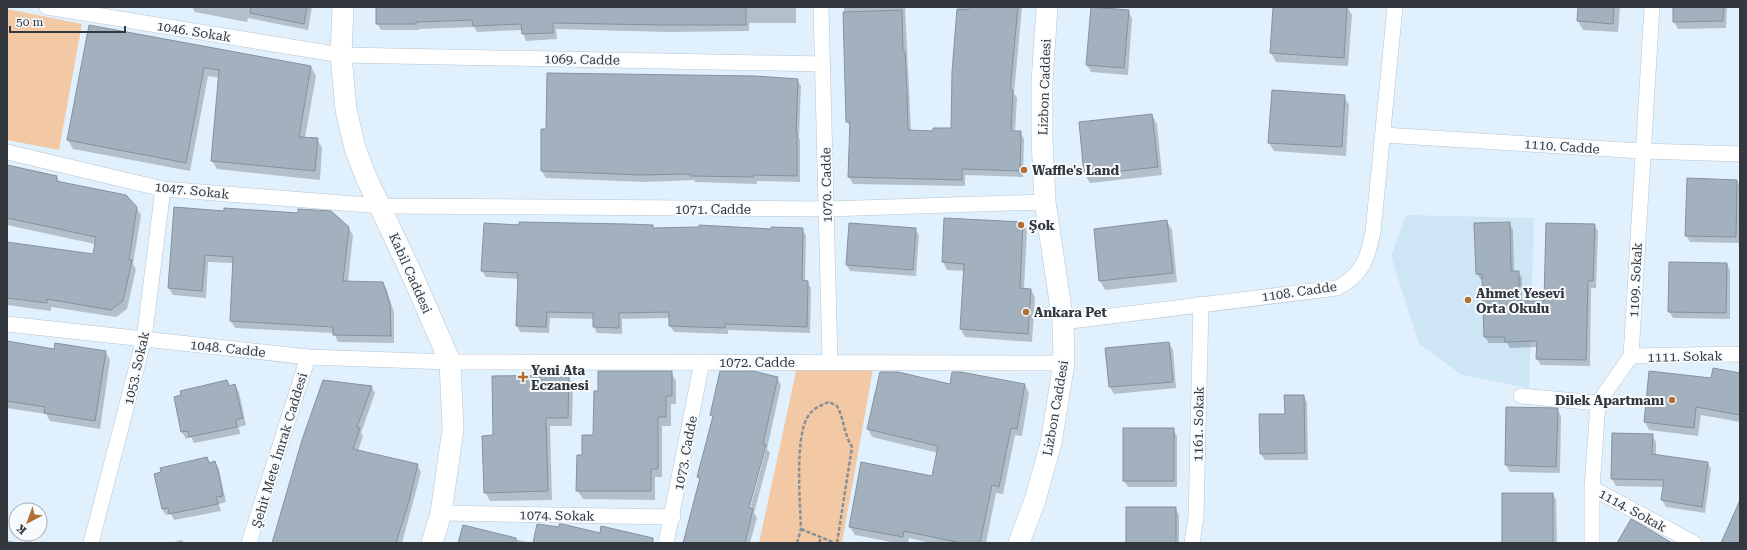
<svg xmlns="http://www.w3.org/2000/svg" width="1747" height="550" font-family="'Roboto Serif',serif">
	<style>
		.built { fill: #cee5f6 }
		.green { fill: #f2c8a5 }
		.shadow { fill: #0003; fill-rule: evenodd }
		.building { fill: #a2b1bd; stroke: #84929e }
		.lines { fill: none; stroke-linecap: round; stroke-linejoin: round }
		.minor-casing { stroke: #b6c5d2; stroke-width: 16 }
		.secondary-casing { stroke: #b6c5d2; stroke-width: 22 }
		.path { stroke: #859098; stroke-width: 2.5; stroke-dasharray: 4 2; stroke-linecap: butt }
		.minor { stroke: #fff; stroke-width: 15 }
		.secondary { stroke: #fff; stroke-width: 21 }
		.poi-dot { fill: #ae7035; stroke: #f8fbfe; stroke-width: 1.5 }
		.labels { text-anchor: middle; stroke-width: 4; stroke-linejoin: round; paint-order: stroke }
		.street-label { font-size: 13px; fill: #32383d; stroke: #f8fbfe }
		.poi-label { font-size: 13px; font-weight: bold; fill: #32383d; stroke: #f8fbfe; text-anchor: start }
	</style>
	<rect width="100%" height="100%" fill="#e0f0fc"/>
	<!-- built -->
	<path class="built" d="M1406,215l128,3 -5,170 -67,-13 -43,-31 -28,-88z"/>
	<!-- green -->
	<g class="green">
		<path d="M7,9l75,15 -23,126 -52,-10z"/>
		<path d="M797,367l76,2 -31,174h-83z"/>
	</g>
	<!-- shadow -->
	<g class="shadow">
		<path d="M192,7h120l-4,23 -60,-12 -1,4 -52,-10z"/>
		<path d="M377,7h419v16h-47v8l-82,1 -111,-3 1,10 -31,2 -4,-11 -45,2 -3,-5 -55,2v1h-38l-4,-7z"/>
		<path d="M844,7h61l6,124 23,1 18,-3 3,-93 4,-29h63l-8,86 3,5 -2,34h5l4,7 -1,38 -58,-2v11l-112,-2 -4,-7 2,-49 -4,-6z"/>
		<path d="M1274,7h73l5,8 -4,51 -72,-4 -5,-9z"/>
		<path d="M1579,7h41l-2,25 -35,-2 -5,-9z"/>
		<path d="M1674,7h53l-1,21 -48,1 -4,-7z"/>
		<path d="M1128,11l4,7 -4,57 -37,-3 -4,-7z"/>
		<path d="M90,26l221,41 5,9 -11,62 12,1 5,9 -2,32 -103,-11 -5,-8 8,-83 -12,-2 -18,95 -117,-22 -5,-9z"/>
		<path d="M797,80l4,6 -2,51 1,3v42l-43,-1v3l-62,-2 -1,-2 -49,2 -99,-4 -4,-7v-41z"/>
		<path d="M1344,96l5,9 -3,51 -72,-5 -5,-8z"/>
		<path d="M1152,115l5,9 5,51 -72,8 -5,-8z"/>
		<path d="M7,169l50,8 3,5 76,25 5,8 -8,49 3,5 -9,40 -11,8 -65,-10v4l-44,-6v-62l86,12 2,-11 -88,-19z"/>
		<path d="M1737,181l3,5 -1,57 -49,-1 -4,-7z"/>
		<path d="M175,208l173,19 5,8 -5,47 35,1 4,7 7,23v30l-56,-1 -4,-9 -99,-5 -4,-7 3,-58 -26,-1 -2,36 -33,-3 -4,-7z"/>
		<path d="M945,219l78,4 4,8 -3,58 7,1 4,7 -3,45 -67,-5 -4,-8 4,-58 -18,-1 -4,-8z"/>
		<path d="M1167,221l5,9 5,52 -72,8 -5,-9z"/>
		<path d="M1509,223l4,7 1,42h4l4,6v24h23l49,-77 4,6 -2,57h-5l-1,78 -49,-1 -4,-6 1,-12 -28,1 -3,-5h-18l-4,-6 -2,-57h-2l-4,-6z"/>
		<path d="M520,226h132l2,3h148l4,7 -1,46h2l4,6 -1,45 -82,-3v4l-54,-2 -4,-6v-8l-48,1v15l-25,-1 -3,-6v-8l-44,-1 -1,15 -29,-1 -3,-7 2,-46 -33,-2 -4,-6z"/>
		<path d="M915,229l4,6 -3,41 -66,-5 -3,-6z"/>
		<path d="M1727,264l3,7v48l-57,-1 -4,-7z"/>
		<path d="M7,342l48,8 50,1 5,9 -10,69 -50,-8 -4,-7 -39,-6z"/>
		<path d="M1169,343l4,7 3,38 -62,6 -4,-7 -4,-38z"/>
		<path d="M671,372l5,9v23h-5v22h-9v51h-7v23l-72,-1 -6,-9 6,-34 11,-20 5,-44z"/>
		<path d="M1740,374v48l-39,-7 -3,21 -49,-6 -4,-8 67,-42z"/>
		<path d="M568,376l5,9 -1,41h-22l2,74 -62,1 -5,-9 9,-56z"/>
		<path d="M777,378l4,7 -14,64 3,4 -16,60 3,5 -7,25h-66l16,-62 -2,-4 15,-58 -2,-4zM765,443l1,5 -17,65h-2z"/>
		<path d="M227,381l3,5 5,-1 4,7 7,33 -7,2 1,7 -46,9 -3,-6 -5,2 -4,-7 -7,-34z"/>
		<path d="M1025,385l4,8 -7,43 -7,-1 -12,59 -7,-1 -10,50h-56l-21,-5 -1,5h-12l-41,-8 -5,-8 12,-63 71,13 5,-24 -66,-16 -4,-8 83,-43z"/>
		<path d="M371,386l4,7 -14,40 2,3 -5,15 59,14 4,7 -19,71h-129z"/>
		<path d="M1304,396l3,7 1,57h-43l-4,-6 25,-39z"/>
		<path d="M1507,408l50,1 4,7 -1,57 -50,-1 -4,-7z"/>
		<path d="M1173,429l4,7v51h-49l-4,-6z"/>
		<path d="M1652,435l4,7v13l52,8 3,6 -6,44 -39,-6 -4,-7 2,-13 -48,-1 -4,-7z"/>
		<path d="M207,458l3,5 5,-1 4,7 7,33 -7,2 2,7 -47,9 -3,-6 -5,1 -4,-6z"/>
		<path d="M1553,494l3,6 1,43h-54z"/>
		<path d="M1175,508l4,7v28h-52z"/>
		<path d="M463,527l69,16h-73z"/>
		<path d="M7,540l11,3h-11z"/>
		<path d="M182,540l2,3h-14z"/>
	</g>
	<!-- building -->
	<g class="building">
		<path d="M251,7h56l-3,17 -54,-11z"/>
		<path d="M376,7h370v18h-84l-109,-2v10l-31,1 -1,-10 -48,2 -1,-6 -56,2v2h-40z"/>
		<path d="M968,7h50l-8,83h3l-2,41h10l-1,40 -58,-2v11l-114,-3 2,-55h-4l-3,-110 59,-2 1,42h2l2,40 1,38 25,1v-3h18l1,-56 5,-63 11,1z"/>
		<path d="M1091,7l38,3 -5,58 -38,-3z"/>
		<path d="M1273,7h74l-3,51 -74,-5z"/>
		<path d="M1578,7h36l-1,17 -36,-3z"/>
		<path d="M1673,7h51l-1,14 -50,1z"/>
		<path d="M89,25l222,41 -12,71 19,1 -3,33 -104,-10 8,-91 -15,-2 -18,95 -119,-23z"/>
		<path d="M547,73l208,3 43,3 -2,53h1v44l-43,-1v2l-64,-1v-2l-49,1 -100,-4v-42h5z"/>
		<path d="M1272,90l73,5 -3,52 -74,-4z"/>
		<path d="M1152,114l6,53 -74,8 -5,-53z"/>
		<path d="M7,165l50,11 -1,5 70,14 11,12 -8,53h3l-9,41 -12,9 -64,-11v4l-40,-5v-56l86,12 3,-17 -89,-19z"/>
		<path d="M1687,178l50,2 -1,57 -51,-1z"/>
		<path d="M174,207l50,4v-3l74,5v-4l33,2 18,16 -6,54 40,1 7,23 1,31 -58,-1v-8l-103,-6 3,-64 -28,-2 -3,36 -34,-3z"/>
		<path d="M944,218l79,4 -3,66 11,1 -3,45 -68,-5 4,-65 -22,-2z"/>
		<path d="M1167,220l6,53 -74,8 -5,-52z"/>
		<path d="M519,222l108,2 26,1v3l46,-1v-2l72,4v-2l32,1 -1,52 6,1 -1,46 -82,-3v4l-56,-2v-14l-50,1v15l-26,-1v-14l-46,-1 -1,15 -30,-1 2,-53 -37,-2 3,-48 35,2z"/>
		<path d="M1510,222l1,49h8v30h25l2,-78 49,1 -2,57h-5l-2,79 -50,-1 1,-18 -32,1v-5h-21l-2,-63h-6l-2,-51z"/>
		<path d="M849,223l67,5 -3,42 -67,-5z"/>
		<path d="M1669,262l58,1 -1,50 -58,-1z"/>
		<path d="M7,341l47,8 1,-6 51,8 -11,70 -51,-8 1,-6 -38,-6z"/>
		<path d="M1169,342l4,40 -64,5 -4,-39z"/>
		<path d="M1713,368l27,5v42l-44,-8 -2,21 -50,-6 5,-51 62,7z"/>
		<path d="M598,371h74v25h-6v21h-8v52h-7v22h-75l1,-36h5v-20h11l1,-44h4z"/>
		<path d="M720,371h33l25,6 -15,67 3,1 -17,63 4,1 -8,34h-62l17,-65 -3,-1 16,-61 -3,-1z"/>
		<path d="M880,372h18l52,12 2,-12h9l64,12 -8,45 -6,-1 -12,59 -7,-2 -12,58h-19l-57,-12 -1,6 -54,-10 12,-65 71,14 6,-30 -71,-17z"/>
		<path d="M569,375l-1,43h-22l2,73 -64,2 -2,-57 11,-1 -1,-59z"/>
		<path d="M227,380l2,6 6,-2 3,14 5,20 -7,2 1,7 -48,10 -1,-6 -7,1 -7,-35 7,-2 -1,-4z"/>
		<path d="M323,380l49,6 -15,41 3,1 -7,21 65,15 -9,37 -13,42h-124l30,-103z"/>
		<path d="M1284,395h20l1,58 -45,1 -1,-40h26z"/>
		<path d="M1506,407l52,1 -2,59 -51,-2z"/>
		<rect x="1123" y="428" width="51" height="53"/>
		<path d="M1612,433l41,1 -1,20 56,8 -6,45 -41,-7 3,-20 -53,-1z"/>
		<path d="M207,457l2,6 6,-2 4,14 4,21 -7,1 2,7 -49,10 -1,-6 -6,1 -8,-35 7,-2 -1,-4z"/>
		<rect x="1502" y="493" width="51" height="50"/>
		<path d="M1740,500v43h-19z"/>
		<rect x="1126" y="507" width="50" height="36"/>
		<path d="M1631,519l11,6 30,18h-55z"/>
		<path d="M537,524l22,3v-3h3l38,9 1,-7 52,12v5h-120z"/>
		<path d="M463,525l53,13v5h-58z"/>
	</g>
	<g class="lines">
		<!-- minor casing -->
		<g class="minor-casing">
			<g id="minor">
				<path d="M47,7l294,48 482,9"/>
				<path d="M821,7l9,355"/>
				<path d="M1383,135l259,16 98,3"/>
				<path d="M7,152l156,37 218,17 446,3 218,-7"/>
				<path d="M1063,322l274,-34c26,-14 30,-28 36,-56l22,-225"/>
				<path d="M7,324l301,33 142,5 614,1"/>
				<path d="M1631,356l109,-2"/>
				<path d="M1521,396l77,7"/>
				<path d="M1592,488l102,55"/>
				<path d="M441,513l232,4"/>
				<path d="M91,543l53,-204 19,-150"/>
				<path d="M249,543l59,-186"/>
				<path d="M666,543l36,-181"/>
				<path d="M1192,543l4,-26 5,-213"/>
				<path d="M1592,543v-55l6,-85 33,-47 21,-349"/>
			</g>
		</g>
		<!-- secondary casing -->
		<g class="secondary-casing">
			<g id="secondary">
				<path d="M343,7l-2,48 5,55 9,38 11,29 48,102 36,83 3,67 -12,84 -9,30"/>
				<path d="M1019,543l16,-43 16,-57 13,-80 -1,-41 -18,-120 -3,-63v-56l5,-76"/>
			</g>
		</g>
		<!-- path -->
		<g class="path">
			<path d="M801,529l34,14"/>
			<path d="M797,543l4,-14c-1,-26 -6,-90 6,-111 5,-9 12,-12 22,-16l8,4c8,15 6,26 15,41l-15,96"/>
			<path d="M819,543l2,-5"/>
		</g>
		<!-- minor -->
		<use href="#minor" class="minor"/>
		<!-- secondary -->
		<use href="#secondary" class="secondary"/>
	</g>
	<!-- markers -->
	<g class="poi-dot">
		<circle cx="1024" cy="170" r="4"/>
		<circle cx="1021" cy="225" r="4"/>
		<circle cx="1468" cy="300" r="4"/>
		<circle cx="1026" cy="312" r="4"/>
		<path d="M521 371h4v4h4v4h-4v4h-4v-4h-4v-4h4z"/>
		<circle cx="1672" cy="400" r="4"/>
	</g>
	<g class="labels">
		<!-- street labels -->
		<g class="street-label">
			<text transform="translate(194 31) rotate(9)" y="5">1046. Sokak</text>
			<text transform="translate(582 59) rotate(1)" y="5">1069. Cadde</text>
			<text transform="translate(1044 87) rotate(-88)" y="5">Lizbon Caddesi</text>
			<text transform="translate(1562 146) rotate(4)" y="5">1110. Cadde</text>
			<text transform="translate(826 185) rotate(-91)" y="5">1070. Cadde</text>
			<text transform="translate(192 190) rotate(6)" y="5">1047. Sokak</text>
			<text x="713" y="214">1071. Cadde</text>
			<text transform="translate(411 273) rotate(66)" y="5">Kabil Caddesi</text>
			<text transform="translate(1635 280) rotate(-87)" y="5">1109. Sokak</text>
			<text transform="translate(1299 291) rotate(-8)" y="5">1108. Cadde</text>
			<text transform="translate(228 348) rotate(6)" y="5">1048. Cadde</text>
			<text transform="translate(1685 356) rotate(-1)" y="5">1111. Sokak</text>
			<text x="757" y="367">1072. Cadde</text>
			<text transform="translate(136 368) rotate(-77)" y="5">1053. Sokak</text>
			<text transform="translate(1055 408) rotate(-80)" y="5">Lizbon Caddesi</text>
			<text transform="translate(1198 424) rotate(-89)" y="5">1161. Sokak</text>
			<text transform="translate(279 450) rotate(-73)" y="5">Şehit Mete İmrak Caddesi</text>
			<text transform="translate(685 453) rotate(-79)" y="5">1073. Cadde</text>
			<text transform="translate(1633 510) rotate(29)" y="5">1114. Sokak</text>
			<text transform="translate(557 515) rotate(1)" y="5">1074. Sokak</text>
		</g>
		<!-- poi labels -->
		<g class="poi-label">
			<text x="1032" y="175">Waffle's Land</text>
			<text x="1029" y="230">Şok</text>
			<text x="1476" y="298">Ahmet Yesevi<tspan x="1476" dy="15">Orta Okulu</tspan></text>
			<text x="1034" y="317">Ankara Pet</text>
			<text x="531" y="375">Yeni Ata<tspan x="531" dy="15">Eczanesi</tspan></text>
			<text x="1664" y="405" text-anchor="end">Dilek Apartmanı</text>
		</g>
	</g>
	<!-- border -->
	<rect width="1747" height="550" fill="none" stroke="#32383d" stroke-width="16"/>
	<!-- north arrow -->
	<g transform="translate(28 522) rotate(221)"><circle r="19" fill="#f8fbfe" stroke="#a9adb1"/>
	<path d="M0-3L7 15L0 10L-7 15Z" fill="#ae7035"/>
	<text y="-6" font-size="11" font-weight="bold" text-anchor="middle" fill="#32383d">K</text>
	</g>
	<!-- scale -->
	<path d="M10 26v6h115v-6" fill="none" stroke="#32383d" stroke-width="2"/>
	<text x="16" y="26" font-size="12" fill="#32383d" stroke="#f8fbfe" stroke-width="3" paint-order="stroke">50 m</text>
</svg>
